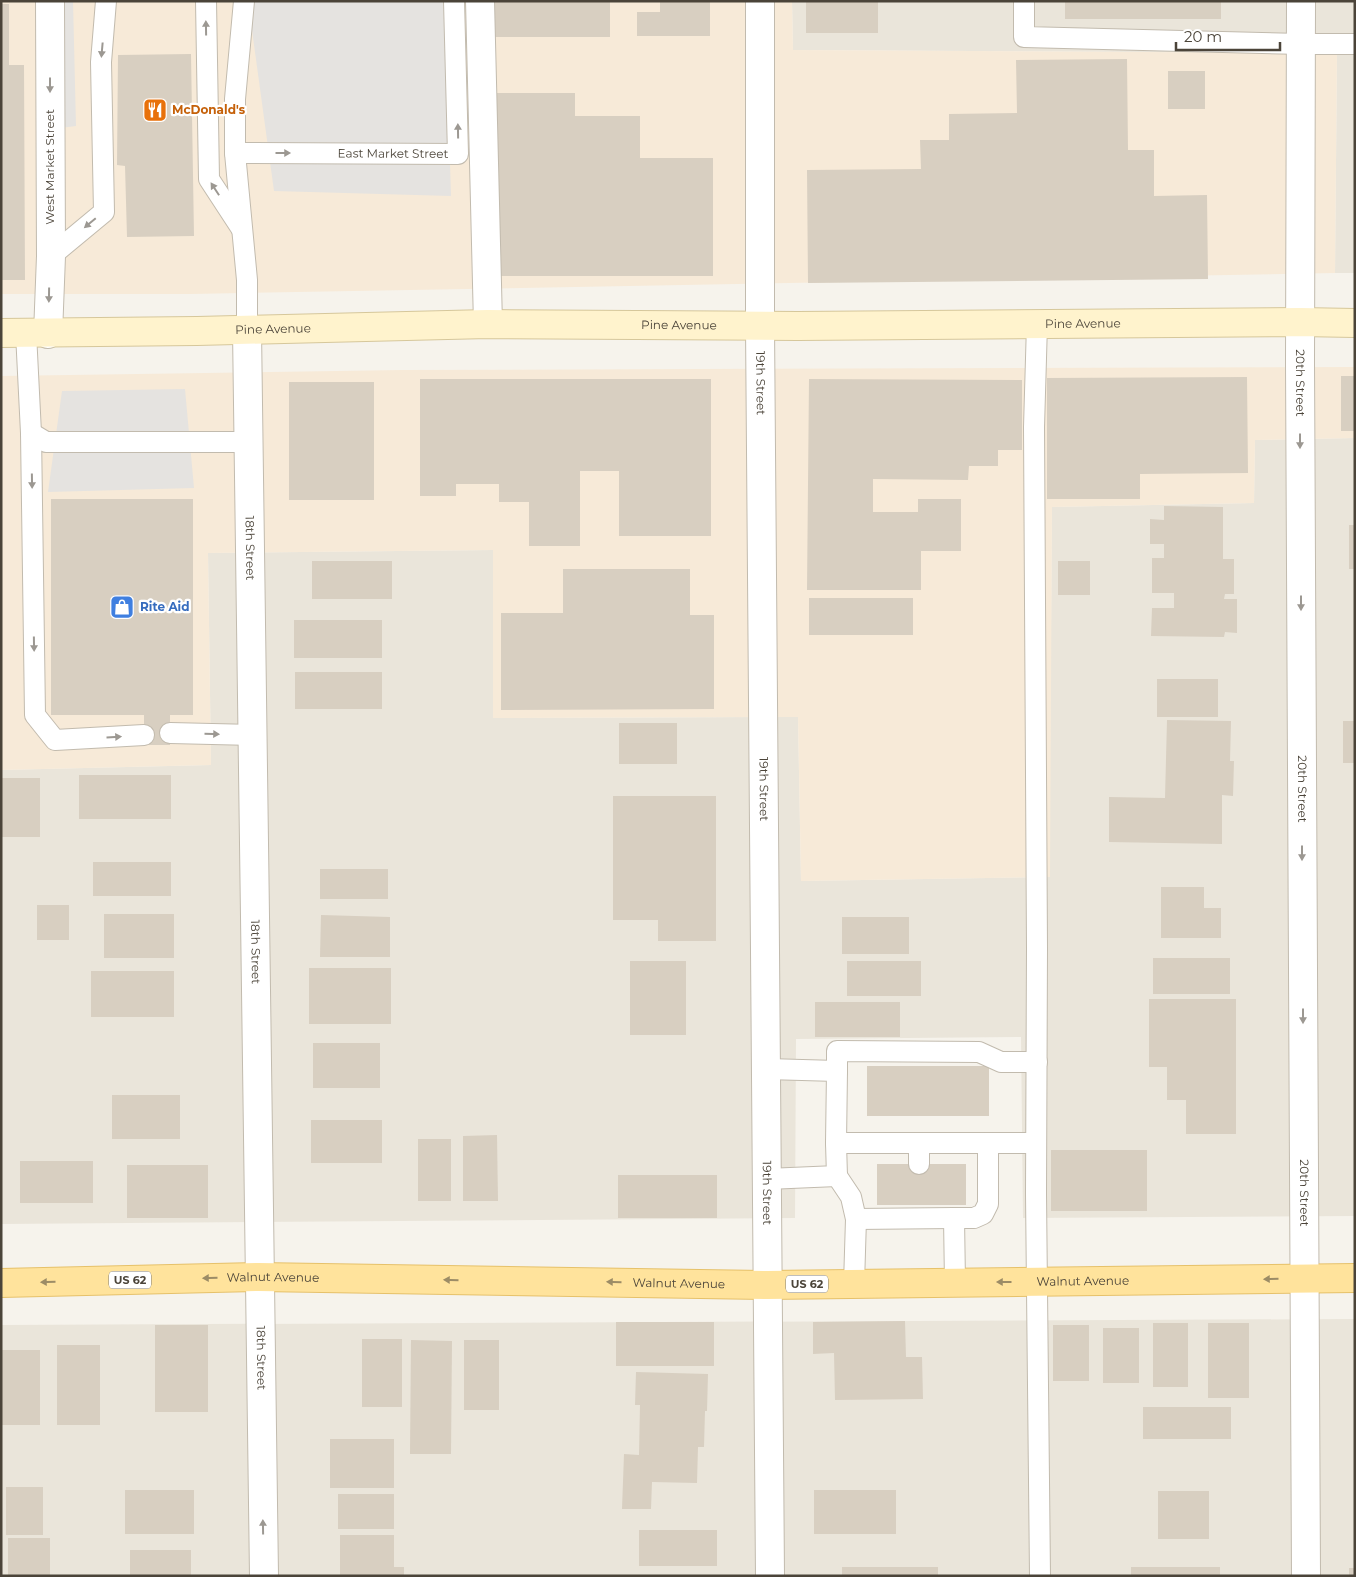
<svg xmlns="http://www.w3.org/2000/svg" width="1356" height="1577" font-family="Montserrat,sans-serif">
	<style>
		.residential { fill: #eae5da }
		.commercial { fill: #f7ead8 }
		.parking { fill: #e5e3e0 }
		.building { fill: #d8cfc1 }
		.lines { fill: none; stroke-linecap: round; stroke-linejoin: round }
		.lane-casing { stroke: #c2bbae; stroke-width: 22 }
		.street-casing { stroke: #c2bbae; stroke-width: 30 }
		.secondary-casing { stroke: #d6c79b; stroke-width: 30 }
		.primary-casing { stroke: #e6c16a; stroke-width: 30 }
		.lane { stroke: #fff; stroke-width: 20 }
		.street { stroke: #fff; stroke-width: 28 }
		.secondary { stroke: #fff3cd; stroke-width: 28 }
		.primary { stroke: #ffe39c; stroke-width: 28 }
		.oneway { fill: #9c9892 }
		.oneway2 { fill: #9c8c66 }
		.labels { text-anchor: middle; stroke-width: 4.5; stroke-linejoin: round; paint-order: stroke }
		.shield { fill: #fff; stroke: #817c74; stroke-width: 1 }
		.shield-label { font-size: 11px; font-weight: bold; fill: #4b4439 }
		.food-label { font-size: 12px; font-weight: bold; fill: #c56008; stroke: #fff; text-anchor: start }
		.street-label { font-size: 12px; fill: #4b4439; stroke: #fff }
		.shop-label { font-size: 12px; font-weight: bold; fill: #366cbe; stroke: #fff; text-anchor: start }
	</style>
	<rect width="100%" height="100%" fill="#f6f3ec"/>
	<!-- residential -->
	<g class="residential">
		<path d="M792,1h563v272h-20l2,-220 -544,-3z"/>
		<path d="M1355,438v778l-332,2 -2,-181 -225,2 -1,179 -794,6v-454l210,-5 -3,-212 285,-3v168l305,-1 3,164 248,-4 3,-370 202,-4 1,-63z"/>
		<path d="M1355,1319v257h-1354v-251z"/>
	</g>
	<!-- commercial -->
	<g class="commercial">
		<path d="M1,1h791l1,49 544,3 -2,220 -1144,21h-190z"/>
		<path d="M1355,367v71l-100,2 -1,63 -202,4 -2,370 -249,4 -3,-164 -305,1v-168l-285,3 3,212 -210,5v-394l401,-6z"/>
	</g>
	<!-- parking -->
	<g class="parking">
		<path d="M43,1h30l3,125 -31,4z"/>
		<path d="M248,1h197l6,195 -177,-5z"/>
		<path d="M185,389l9,99 -146,4 14,-101z"/>
	</g>
	<!-- building -->
	<g class="building">
		<rect x="495" y="1" width="115" height="36"/>
		<path d="M660,1h50v35h-73v-24h23z"/>
		<rect x="806" y="1" width="72" height="32"/>
		<rect x="1065" y="1" width="156" height="18"/>
		<path d="M1,4h8v61h15l1,215h-24z"/>
		<path d="M191,54l3,182 -67,1 -2,-71 -8,-1 1,-110z"/>
		<path d="M1127,59l1,91h26v46l53,-1 1,84 -400,4 -1,-113 114,-1 -1,-29h29v-26l68,-1 -1,-53z"/>
		<rect x="1168" y="71" width="37" height="38"/>
		<path d="M497,93h78v23h65v42h73v118h-217z"/>
		<rect x="1341" y="376" width="14" height="55"/>
		<path d="M1247,377l1,96 -108,1v25h-93v-121z"/>
		<path d="M420,379h291v157h-92v-65h-39v75h-51v-44h-30v-18h-43v12h-36z"/>
		<path d="M809,379l213,1v70h-24v16h-29l-1,14 -95,-1v33h45v-13h43v52h-40v39h-114z"/>
		<rect x="289" y="382" width="85" height="118"/>
		<path d="M51,499h142v216h-23v30h-26v-30h-93z"/>
		<path d="M1164,506l59,1v52h11v35h-9l-1,5h13v34l-12,-1 -1,5 -73,-1 1,-28h22v-15h-22v-35h12v-14h-14v-25l14,1z"/>
		<rect x="1349" y="525" width="6" height="44"/>
		<rect x="312" y="561" width="80" height="38"/>
		<rect x="1058" y="561" width="32" height="34"/>
		<path d="M563,569h127v46h24v94l-213,1v-97h62z"/>
		<rect x="809" y="598" width="104" height="37"/>
		<rect x="294" y="620" width="88" height="38"/>
		<rect x="295" y="672" width="87" height="37"/>
		<rect x="1157" y="679" width="61" height="38"/>
		<path d="M1167,720l64,1 -1,40h4l-1,35 -11,-1v49l-113,-2v-45l56,1z"/>
		<rect x="1343" y="721" width="12" height="42"/>
		<rect x="619" y="723" width="58" height="41"/>
		<rect x="79" y="775" width="92" height="44"/>
		<rect x="1" y="778" width="39" height="59"/>
		<path d="M613,796h103v145h-58v-21h-45z"/>
		<rect x="93" y="862" width="78" height="34"/>
		<rect x="320" y="869" width="68" height="30"/>
		<path d="M1161,887h43v21h17v30h-60z"/>
		<rect x="37" y="905" width="32" height="35"/>
		<rect x="104" y="914" width="70" height="44"/>
		<path d="M321,915l69,2v40h-70z"/>
		<rect x="842" y="917" width="67" height="37"/>
		<rect x="1153" y="958" width="77" height="36"/>
		<rect x="630" y="961" width="56" height="74"/>
		<rect x="847" y="961" width="74" height="35"/>
		<rect x="309" y="968" width="82" height="56"/>
		<rect x="91" y="971" width="83" height="46"/>
		<path d="M1149,999h87v135h-50v-34h-19v-33h-18z"/>
		<rect x="815" y="1002" width="85" height="35"/>
		<rect x="313" y="1043" width="67" height="45"/>
		<rect x="867" y="1066" width="122" height="50"/>
		<rect x="112" y="1095" width="68" height="44"/>
		<rect x="311" y="1120" width="71" height="43"/>
		<path d="M497,1135l1,66h-35v-65z"/>
		<rect x="418" y="1139" width="33" height="62"/>
		<rect x="1051" y="1150" width="96" height="61"/>
		<rect x="20" y="1161" width="73" height="42"/>
		<rect x="877" y="1164" width="89" height="41"/>
		<rect x="127" y="1165" width="81" height="53"/>
		<rect x="618" y="1175" width="99" height="43"/>
		<path d="M905,1321l1,36h16l1,42 -88,1 -1,-47 -21,1v-32z"/>
		<rect x="616" y="1322" width="98" height="44"/>
		<rect x="1153" y="1323" width="35" height="64"/>
		<rect x="1208" y="1323" width="41" height="75"/>
		<rect x="155" y="1325" width="53" height="87"/>
		<rect x="1053" y="1325" width="36" height="56"/>
		<rect x="1103" y="1328" width="36" height="55"/>
		<rect x="362" y="1339" width="40" height="68"/>
		<path d="M411,1340l41,1 -1,113h-41z"/>
		<rect x="464" y="1340" width="35" height="70"/>
		<rect x="57" y="1345" width="43" height="80"/>
		<rect x="1" y="1350" width="39" height="75"/>
		<path d="M636,1372l72,2 -1,37h-2l-1,36h-6l-1,36 -45,-1 -1,27h-29l2,-55 15,1 1,-50h-5z"/>
		<rect x="1143" y="1407" width="88" height="32"/>
		<rect x="330" y="1439" width="64" height="49"/>
		<rect x="6" y="1487" width="37" height="48"/>
		<rect x="125" y="1490" width="69" height="44"/>
		<rect x="814" y="1490" width="82" height="44"/>
		<rect x="1158" y="1491" width="51" height="48"/>
		<rect x="338" y="1494" width="56" height="35"/>
		<rect x="639" y="1530" width="78" height="36"/>
		<path d="M340,1535h54v32h10v9h-64z"/>
		<rect x="8" y="1538" width="42" height="38"/>
		<rect x="130" y="1550" width="61" height="26"/>
		<rect x="842" y="1567" width="96" height="9"/>
		<rect x="1131" y="1567" width="89" height="9"/>
		<rect x="1349" y="1568" width="6" height="8"/>
	</g>
	<g class="lines">
		<!-- lane casing -->
		<g class="lane-casing">
			<g id="lane">
				<path d="M206,1l3,178 32,49"/>
				<path d="M244,1l-9,98v54l12,127v50"/>
				<path d="M1024,1v36l278,7h53"/>
				<path id="s1" d="M235,153l223,1 -4,-153"/>
				<path d="M51,256l53,-44 -3,-150 5,-61"/>
				<path d="M1037,324l-3,103 3,521 -1,246 4,382"/>
				<path d="M26,333l5,100 4,282 20,25 89,-5"/>
				<path d="M31,433l15,9h204"/>
				<path d="M170,733l84,2"/>
				<path d="M767,1069l70,2 -1,72h200"/>
				<path d="M837,1071v-20l142,1 22,10h36"/>
				<path d="M919,1164v-21"/>
				<path d="M837,1176l14,21 5,22 -2,65"/>
				<path d="M767,1179l70,-3 -1,-33"/>
				<path d="M856,1219l98,-1"/>
				<path d="M955,1282l-1,-64h20l9,-4 5,-10v-61"/>
			</g>
		</g>
		<!-- street casing -->
		<g class="street-casing">
			<g id="street">
				<path d="M480,1l8,323"/>
				<path id="s2" d="M760,1v325l10,1250"/>
				<path id="s3" d="M1301,1l-1,363 6,1212"/>
				<path id="s4" d="M247,330l17,1246"/>
				<path d="M48,334l3,-78 -1,-255"/>
			</g>
		</g>
		<!-- secondary casing -->
		<g class="secondary-casing">
			<g id="secondary">
				<path id="s5" d="M1,333l196,-2 291,-7 310,2 502,-4 55,1"/>
			</g>
		</g>
		<!-- primary casing -->
		<g class="primary-casing">
			<g id="primary">
				<path id="s6" d="M1,1283l258,-6 508,8 588,-7"/>
			</g>
		</g>
		<!-- lane -->
		<use href="#lane" class="lane"/>
		<!-- street -->
		<use href="#street" class="street"/>
		<!-- secondary -->
		<use href="#secondary" class="secondary"/>
		<!-- primary -->
		<use href="#primary" class="primary"/>
	</g>
	<!-- one-way arrows -->
	<defs><path id="oneway-solid" d="M-6-.8H1V-3.2L6.5 0L1 3.2V.8H-6Z" transform="scale(1.25)"/></defs>
	<g class="oneway">
		<use href="#oneway-solid" transform="translate(206 28) rotate(-91)"/>
		<use href="#oneway-solid" transform="translate(102 50) rotate(95)"/>
		<use href="#oneway-solid" transform="translate(50 85) rotate(90)"/>
		<use href="#oneway-solid" transform="translate(458 131) rotate(-91)"/>
		<use href="#oneway-solid" transform="translate(283 153)"/>
		<use href="#oneway-solid" transform="translate(215 189) rotate(-123)"/>
		<use href="#oneway-solid" transform="translate(90 223) rotate(140)"/>
		<use href="#oneway-solid" transform="translate(49 295) rotate(91)"/>
		<use href="#oneway-solid" transform="translate(1300 441) rotate(90)"/>
		<use href="#oneway-solid" transform="translate(32 481) rotate(89)"/>
		<use href="#oneway-solid" transform="translate(1301 603) rotate(90)"/>
		<use href="#oneway-solid" transform="translate(34 644) rotate(89)"/>
		<use href="#oneway-solid" transform="translate(212 734) rotate(2)"/>
		<use href="#oneway-solid" transform="translate(114 737) rotate(-3)"/>
		<use href="#oneway-solid" transform="translate(1302 853) rotate(90)"/>
		<use href="#oneway-solid" transform="translate(1303 1016) rotate(90)"/>
		<use href="#oneway-solid" transform="translate(263 1527) rotate(-91)"/>
	</g>
	<g class="oneway2">
		<use href="#oneway-solid" transform="translate(210 1278) rotate(179)"/>
		<use href="#oneway-solid" transform="translate(1271 1279) rotate(179)"/>
		<use href="#oneway-solid" transform="translate(451 1280) rotate(-179)"/>
		<use href="#oneway-solid" transform="translate(48 1282) rotate(179)"/>
		<use href="#oneway-solid" transform="translate(614 1282) rotate(-179)"/>
		<use href="#oneway-solid" transform="translate(1004 1282) rotate(180)"/>
	</g>
	<!-- icons -->
	<defs>
		<g id="restaurant-square" transform="scale(1.25)"><rect x="-9" y="-9" width="18" height="18" rx="4" fill="#e8710a" stroke="#fff"/><path d="M-5-6h1v4h1v-4h1v4h1v-4h1v5L-1.5 .5V6h-2V.5L-5-1ZM5-6V6H3V1.5H1.5Q1.5-4 5-6Z" fill="#fff"/></g>
		<g id="shop-square" transform="scale(1.25)"><rect x="-9" y="-9" width="18" height="18" rx="4" fill="#3f7fe0" stroke="#fff"/><path d="M-5-2.5h2.3a2.7 3.5 0 0 1 5.4 0H5L5.5 6h-11ZM-1.5-2.5h3a1.5 2.3 0 0 0-3 0Z" fill="#fff"/></g>
	</defs>
	<g fill-rule="evenodd">
		<use href="#restaurant-square" x="155" y="110"/>
		<use href="#shop-square" x="122" y="607"/>
	</g>
	<g class="labels">
		<!-- shield labels -->
		<g class="shield">
			<rect x="109" y="1271.5" width="42" height="17" rx="4"/>
			<rect x="786" y="1275.5" width="42" height="17" rx="4"/>
		</g>
		<g class="shield-label">
			<text x="130" y="1284">US 62</text>
			<text x="807" y="1288">US 62</text>
		</g>
		<!-- food labels -->
		<g class="food-label">
			<text x="172" y="114">McDonald's</text>
		</g>
		<!-- street labels -->
		<g class="street-label">
			<text dy="4" stroke="none"><textPath href="#s1" startOffset="158">East Market Street</textPath></text>
			<text transform="translate(50 167) rotate(-90)" y="4">West Market Street</text>
			<text dy="4" stroke="none"><textPath href="#s5" startOffset="1082">Pine Avenue</textPath></text>
			<text dy="4" stroke="none"><textPath href="#s5" startOffset="678">Pine Avenue</textPath></text>
			<text dy="4" stroke="none"><textPath href="#s5" startOffset="272">Pine Avenue</textPath></text>
			<text dy="4" stroke="none"><textPath href="#s2" startOffset="382">19th Street</textPath></text>
			<text dy="4" stroke="none"><textPath href="#s3" startOffset="382">20th Street</textPath></text>
			<text dy="4" stroke="none"><textPath href="#s4" startOffset="218">18th Street</textPath></text>
			<text dy="4" stroke="none"><textPath href="#s3" startOffset="788">20th Street</textPath></text>
			<text dy="4" stroke="none"><textPath href="#s2" startOffset="788">19th Street</textPath></text>
			<text dy="4" stroke="none"><textPath href="#s4" startOffset="622">18th Street</textPath></text>
			<text dy="4" stroke="none"><textPath href="#s2" startOffset="1192">19th Street</textPath></text>
			<text dy="4" stroke="none"><textPath href="#s3" startOffset="1192">20th Street</textPath></text>
			<text dy="4" stroke="none"><textPath href="#s6" startOffset="272">Walnut Avenue</textPath></text>
			<text dy="4" stroke="none"><textPath href="#s6" startOffset="1082">Walnut Avenue</textPath></text>
			<text dy="4" stroke="none"><textPath href="#s6" startOffset="678">Walnut Avenue</textPath></text>
			<text dy="4" stroke="none"><textPath href="#s4" startOffset="1028">18th Street</textPath></text>
		</g>
		<!-- shop labels -->
		<g class="shop-label">
			<text x="140" y="611">Rite Aid</text>
		</g>
	</g>
	<!-- border -->
	<rect width="1356" height="1577" fill="none" stroke="#4b4439" stroke-width="5"/>
	<!-- scale -->
	<path d="M1176 42v8h104v-8" fill="none" stroke="#4b4439" stroke-width="2.5"/>
	<text x="1184" y="42" font-size="15" fill="#4b4439" stroke="#ffffff" stroke-width="4" paint-order="stroke">20 m</text>
</svg>
